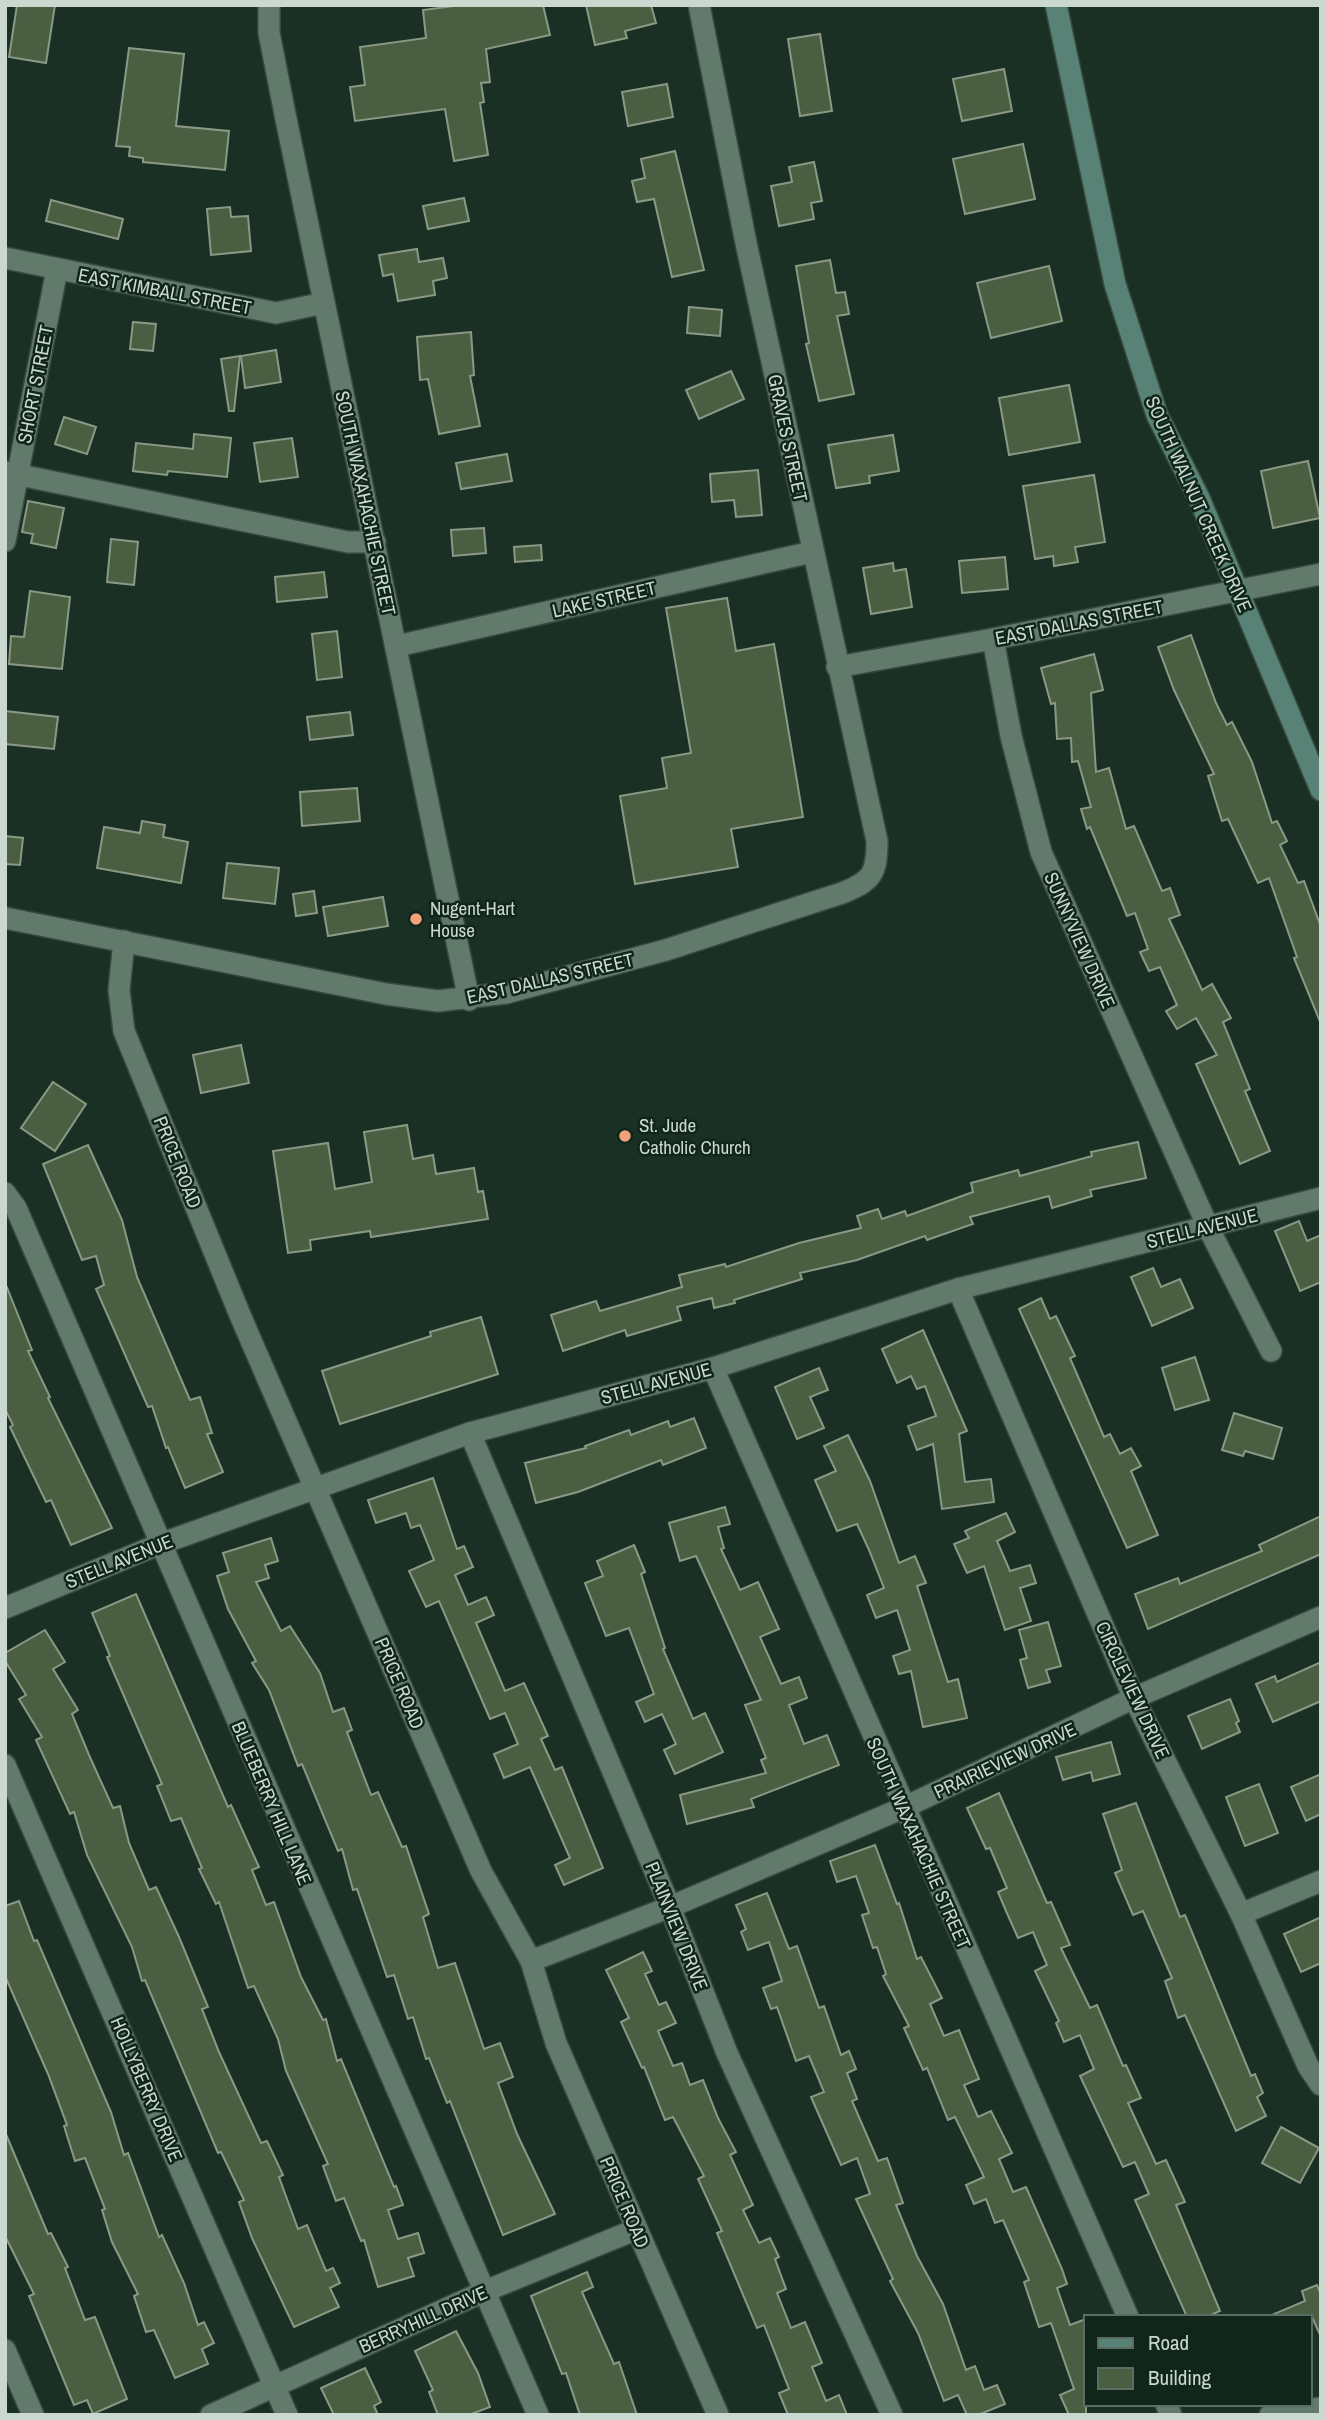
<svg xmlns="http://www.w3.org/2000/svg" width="1326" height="2420" font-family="'Archivo Narrow',sans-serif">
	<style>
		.building { fill: #4a5f42; stroke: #8a9985; stroke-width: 2 }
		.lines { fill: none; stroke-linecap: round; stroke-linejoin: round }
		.street-casing { stroke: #384a40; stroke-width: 24 }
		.secondary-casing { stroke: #384a40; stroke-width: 24 }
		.street { stroke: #627a6c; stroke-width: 21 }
		.secondary { stroke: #588275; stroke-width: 21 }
		.poi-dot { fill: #f1a27b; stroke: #11261b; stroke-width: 2.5 }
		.labels { text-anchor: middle; stroke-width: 5; stroke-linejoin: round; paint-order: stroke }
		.street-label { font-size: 19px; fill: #cbd8d0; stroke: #11261b }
		.poi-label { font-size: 19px; fill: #cbd8d0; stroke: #11261b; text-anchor: start }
	</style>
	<rect width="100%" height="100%" fill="#1b3025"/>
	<!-- building -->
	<g class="building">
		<path d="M17,5h38l-9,58 -37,-6z"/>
		<path d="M461,5h82l7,30 -64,14 4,33 -9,1 3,19 -4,1 8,52 -34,6 -9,-52 -90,12 -5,-34 15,-2 -5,-38 66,-9 -3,-28z"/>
		<path d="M586,5h65l5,18 -31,8 2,7 -32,7z"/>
		<path d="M820,34l12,77 -32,5 -12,-77z"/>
		<path d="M129,48l55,6 -8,72 53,5 -4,39 -82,-8v-4l-14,-2 1,-9 -14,-1z"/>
		<path d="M1004,69l8,42 -50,10 -9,-42z"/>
		<path d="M667,84l6,33 -45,9 -6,-34z"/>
		<path d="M1023,144l12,55 -70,15 -12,-55z"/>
		<path d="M675,151l29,119 -32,7 -18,-78 -17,3 -5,-21 13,-3 -4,-19z"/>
		<path d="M814,162l8,39 -11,2 3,16 -35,7 -8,-40 21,-4 -3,-15z"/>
		<path d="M464,198l5,23 -41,8 -5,-23z"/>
		<path d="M51,200l72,19 -5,20 -72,-18z"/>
		<path d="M230,207l1,10 17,-1 3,35 -40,4 -4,-46z"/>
		<path d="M417,249l2,13 24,-4 4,20 -14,3 2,14 -37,6 -5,-27 -10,2 -4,-21z"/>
		<path d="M830,260l6,33 9,-1 4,22 -12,2 17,78 -35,7 -13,-57 3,-1 -13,-77z"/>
		<path d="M1049,266l13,55 -71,17 -14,-55z"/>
		<path d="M689,307l33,3 -2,26 -33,-3z"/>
		<path d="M133,322l23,2 -3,27 -23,-2z"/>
		<path d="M471,332l3,43 -4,1 10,50 -41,8 -11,-55 -8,1 -3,-43z"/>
		<path d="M276,350l5,32 -36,6 -4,-32z"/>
		<path d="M240,356l-6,55h-5l-8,-52z"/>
		<path d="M731,371l13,28 -45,20 -13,-29z"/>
		<path d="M1069,385l11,57 -71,13 -10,-57z"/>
		<path d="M64,417l32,10 -9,27 -32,-10z"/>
		<path d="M194,434l37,4 -4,39 -59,-6 -1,4 -34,-4 3,-28 57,6z"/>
		<path d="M893,435l6,36 -30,5 1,7 -34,5 -8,-43z"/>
		<path d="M292,438l6,39 -38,5 -6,-39z"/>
		<path d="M507,454l5,27 -51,8 -5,-26z"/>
		<path d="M1308,461l12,57 -47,10 -12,-57z"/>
		<path d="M758,470l4,45 -26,2 -2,-17 -22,2 -2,-28z"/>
		<path d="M1094,475l11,67 -30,5 3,15 -24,4 -1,-10 -18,3 -12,-73z"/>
		<path d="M28,501l36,7 -8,40 -25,-5 2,-9 -11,-2z"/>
		<path d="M484,528l2,25 -33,3 -2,-26z"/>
		<path d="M111,539l27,3 -4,43 -27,-3z"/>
		<path d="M541,545l1,15 -27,2 -1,-15z"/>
		<path d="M1005,557l3,32 -46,4 -3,-32z"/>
		<path d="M893,563l1,8 12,-2 6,38 -41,7 -8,-46z"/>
		<path d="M324,572l3,25 -50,5 -2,-25z"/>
		<path d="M30,591l40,6 -8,72 -53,-5 2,-28 13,1z"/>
		<path d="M727,598l9,53 38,-7 29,173 -72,12 7,38 -103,17 -15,-88 47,-8 -5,-30 29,-5 -25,-145z"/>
		<path d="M337,631l5,46 -25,3 -5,-46z"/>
		<path d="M1191,635l25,68 11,22 5,-3 20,40 20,61 5,-2 10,20 -7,4 18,38 6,-2 17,46v97l-27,-66 3,-1 -28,-79 -11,5 -30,-64 -6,2 -14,-45 6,-2 -40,-84 -16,-43z"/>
		<path d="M1094,654l9,36 -12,3 5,79 13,-4 17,61 8,-3 28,65 8,-3 10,27 -11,4 33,71 10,-6 19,34 -8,4 27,67 -5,2 25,60 -30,13 -44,-100 21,-9 -21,-37 -19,11 -11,-18 11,-6 -17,-38 -11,4 -9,-19 8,-3 -13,-36 -8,3 -37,-89 -3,2 -6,-20 10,-2 -13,-46 -6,1 -1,-24 -14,1 -2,-36 -4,1 -10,-36z"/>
		<path d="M5,711l53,6 -4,32 -49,-5z"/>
		<path d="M350,712l3,23 -43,5 -3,-23z"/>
		<path d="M357,788l3,33 -58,5 -2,-34z"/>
		<path d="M142,821l23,4 -2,12 25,5 -7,41 -84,-15 7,-41 36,6z"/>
		<path d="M5,836l18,2 -3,27 -15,-1z"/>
		<path d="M227,863l52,5 -4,36 -52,-6z"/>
		<path d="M314,891l3,22 -21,3 -3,-22z"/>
		<path d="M383,897l5,29 -60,10 -5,-29z"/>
		<path d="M241,1045l8,38 -48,10 -8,-38z"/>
		<path d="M53,1082l33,22 -31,47 -34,-23z"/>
		<path d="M407,1125l6,34 20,-4 3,19 38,-6 4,24 5,-1 5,28 -117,18 -1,-6 -60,9 1,10 -23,3 -15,-102 55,-8 7,46 37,-7 -8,-50z"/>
		<path d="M1138,1142l8,36 -56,12 2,6 -40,12 -3,-12 -79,21 3,7 -46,16 -2,-4 -68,24 -57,13 2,6 -68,21 1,3 -21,5 -2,-10 -35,9 4,13 -54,16 -2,-6 -62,21 -12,-36 45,-14 4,10 82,-24 -3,-12 46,-11 1,3 73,-24 62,-15 -4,-12 21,-7 4,10 23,-8 2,5 66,-24 -2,-9 47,-13 2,6 72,-20 -1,-4z"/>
		<path d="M88,1145l34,75 15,57 53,123 10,-3 12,36 -5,1 16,38 -38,16 -17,-41 -2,1 -14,-42 -4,1 -52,-118 8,-4 -8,-29 -14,4 -39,-96z"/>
		<path d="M1299,1221l8,20 14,-6v47l-21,9 -25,-60z"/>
		<path d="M1153,1268l8,19 19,-8 13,29 -41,18 -21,-49z"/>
		<path d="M6,1285l26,65 -4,1 22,46 -2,1 64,130 -41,17 -20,-45 -5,2 -36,-75 3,-2 -8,-16z"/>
		<path d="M1041,1298l9,21 6,-3 19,40 -5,2 34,79 6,-3 10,20 11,-6 10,18 -10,5 27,64 -31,13 -108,-239z"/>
		<path d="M481,1317l17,57 -158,50 -18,-53 109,-35 -1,-4z"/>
		<path d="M923,1330l44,101 -8,3 6,48 26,-3 3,23 -52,7 -9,-65 -16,6 -9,-24 28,-10 -11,-30 -8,3 -6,-13 -14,7 -15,-34z"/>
		<path d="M1195,1357l14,43 -34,10 -13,-42z"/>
		<path d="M819,1368l9,22 -18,7 14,31 -27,11 -22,-52z"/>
		<path d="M1234,1413l48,15 -9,31 -28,-8 -2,5 -21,-6z"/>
		<path d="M694,1418l12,30 -43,17 -2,-5 -83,32 -42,11 -11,-40 61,-15 -1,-2 44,-16 2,5 37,-14 2,6z"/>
		<path d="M848,1435l22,46 29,82 16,-7 11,27 -9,3 31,96 10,-3 9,39 -44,9 -12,-56 -12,3 -6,-18 17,-6 -13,-40 -21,8 -9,-23 17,-7 -15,-38 -12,-26 -20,7 -22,-51 21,-9 -12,-25z"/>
		<path d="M433,1478l24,71 7,-3 9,21 -18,8 13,30 18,-8 8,18 -18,8 29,68 19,-8 24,53 -7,3 14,31 7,-3 41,101 -39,17 -9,-20 15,-7 -40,-91 -26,11 -10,-24 24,-10 -13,-31 -15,6 -51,-118 -13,6 -17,-36 25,-11 -14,-35 -9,3 -5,-15 -30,10 -8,-23z"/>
		<path d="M725,1507l5,17 -12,3 6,21 -3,1 19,41 18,-8 21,47 -19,8 21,47 18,-7 8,21 -18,7 15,39 23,-9 12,30 -88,34 3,8 -67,17 -7,-29 86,-22 -5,-13 5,-2 -21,-53 16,-5 -65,-144 -16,5 -11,-38z"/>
		<path d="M1006,1513l9,19 -18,9 13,30 20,-6 6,18 -16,5 11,33 -26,9 -21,-64 -17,7 -13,-29 15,-6 -4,-7z"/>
		<path d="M1321,1516v38l-173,75 -13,-35 43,-16 2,6 82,-33 -3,-6z"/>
		<path d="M271,1538l7,23 -13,4 4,13 -13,4 25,49 9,-5 30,47 13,39 11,-4 8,22 -5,2 24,63 7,-3 24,55 4,-1 23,68 -6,3 15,51 17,-5 29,86 16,-6 13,34 -15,6 19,51 38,80 -52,21 -53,-134 -3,2 -18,-45 -3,1 -13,-42 -5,2 -14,-44 -7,2 -30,-88 -4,1 -11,-41 -4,2 -36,-87 -4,2 -29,-76 -17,-27 4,-2 -28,-52 -11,-33 12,-4 -6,-19z"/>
		<path d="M634,1545l11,27 -4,2 24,74 -2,1 30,70 12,-6 18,39 -48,22 -11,-24 12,-6 -14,-30 -17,8 -9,-20 18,-8 -25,-66 -23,8 -21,-53 18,-7 -6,-15z"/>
		<path d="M136,1594l92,213 3,-2 28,62 -7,3 14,35 8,-3 27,75 22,43 3,-1 11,42 4,-2 53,128 2,-1 7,19 -15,5 10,29 20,-6 6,20 -16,5 6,18 -36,11 -14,-47 -3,1 -17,-43 -8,3 -13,-35 5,-2 -42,-93 -8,-32 -24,-53 -6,2 -29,-86 -3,2 -17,-35 3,-1 -21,-50 -10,3 -14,-35 5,-2 -55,-127 3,-1 -18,-43z"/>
		<path d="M1048,1622l13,44 -15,4 4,12 -22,6 -8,-28 7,-2 -8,-28z"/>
		<path d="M45,1630l20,32 -12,7 25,41 -6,4 17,41 24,53 7,-2 9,37 20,47 7,-3 23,50 29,70 -6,2 17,43 42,91 6,-2 16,34 -4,2 19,52 9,-4 19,46 7,-3 7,15 -10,5 9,19 -45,20 -42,-89 -13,-36 5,-2 -23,-48 -3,1 -73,-173 -3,1 -10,-34 -45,-92 -13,-43 -4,2 -34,-74 6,-3 -23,-38 7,-4 -21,-34v-8z"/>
		<path d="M1321,1662v39l-48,21 -17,-38 19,-8 2,6z"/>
		<path d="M1230,1699l9,22 -3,2 4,9 -38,17 -14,-33z"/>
		<path d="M1111,1742l9,32 -27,7 -2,-9 -28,8 -7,-23z"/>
		<path d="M1321,1774v40l-15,7 -15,-34z"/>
		<path d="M1259,1784l19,49 -33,13 -19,-49z"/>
		<path d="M999,1793l48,110 4,-1 19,43 -9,3 29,60 7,-3 26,61 3,-1 15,33 -13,5 28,61 10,-4 19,42 -9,3 44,106 -14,6h-19l-52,-117 14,-6 -14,-32 -12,5 -43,-91 14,-7 -14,-34 -16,7 -8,-19 3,-2 -24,-50 12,-6 -14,-33 -15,6 -12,-27 -8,-19 9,-4 -17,-40 -4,1 -19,-41z"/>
		<path d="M1136,1803l44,114 5,-2 66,161 4,-2 8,19 -6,4 9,19 -30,15 -51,-116 -7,3 -13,-37 7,-3 -29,-67 -10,4 -18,-42 7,-3 -19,-56z"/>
		<path d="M875,1845l22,59 2,-1 18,56 4,-2 21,41 -12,6 14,32 15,-6 20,49 -15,6 14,32 13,-6 21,42 -13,6 14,33 13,-5 36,82 5,15 -10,4 13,37 16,-6v96h-17l-9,-20 14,-6 -23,-66 -12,4 -15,-45 5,-2 -26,-60 -8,3 -9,-24 -12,5 -8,-19 18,-8 -29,-60 -7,3 -21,-52 -4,2 -19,-42 5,-2 -26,-50 3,-2 -9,-27 -4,1 -11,-33 7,-2 -13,-37 -19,6 -7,-21z"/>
		<path d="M767,1893l22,56 8,-3 22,62 5,-2 17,49 8,-4 7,18 -9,4 10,26 -5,2 26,60 9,-3 16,45 -7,2 21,51 26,48 23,66 9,-4 9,24 13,-5 8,19 -27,11h-11l-9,-20 -14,6 -26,-68 -28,-52 3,-2 -37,-80 14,-5 -13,-36 -16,7 -30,-68 13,-5 -15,-36 -13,5 -19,-54 -6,2 -8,-21 19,-7 -13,-39 -21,8 -7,-18 5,-3 -10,-24z"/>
		<path d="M19,1901l15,40 3,-1 74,172 13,43 4,-2 31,84 3,-2 22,48 14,42 6,-3 10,21 -12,6 6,15 -33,14 -21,-48 -8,2 -12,-36 4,-2 -26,-52 -10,-32 3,-1 -20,-51 -10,3 -11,-35 3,-1 -19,-51 -43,-98v-70z"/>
		<path d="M1321,1917v46l-20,9 -17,-38z"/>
		<path d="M643,1952l9,19 -7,3 14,31 7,-3 10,21 -18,8 15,35 9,-3 8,22 13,-5 15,38 18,34 -6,3 23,50 -10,5 16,33 11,-5 9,19 -4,2 11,30 -9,4 14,35 14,-6 17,41 -10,4 14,34 13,-6 8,20h-59l-9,-22 10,-4 -25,-64 -7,3 -40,-95 5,-2 -24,-52 6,-3 -31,-59 -8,3 -21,-53 -2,1 -21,-46 8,-4 -23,-48z"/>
		<path d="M1281,2127l38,21 -19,35 -38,-20z"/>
		<path d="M5,2132l43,102 3,-1 17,34 -3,1 20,52 10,-3 32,82 -34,15 -6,-14 -13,5 -45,-109 5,-2 -29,-58z"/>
		<path d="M587,2272l6,15 -11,5 32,72 5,-2 18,53h-57l-14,-42 -4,1 -31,-78z"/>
		<path d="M1317,2285l4,10v42l-9,-20h-45l38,-16 -3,-10z"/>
		<path d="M456,2331l22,42 12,34 -21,8h-31l-9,-23 4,-2 -18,-39z"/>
		<path d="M365,2368l16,34 -7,4 4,9h-44l-13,-27z"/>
	</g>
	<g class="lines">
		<!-- street casing -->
		<g class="street-casing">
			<g id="street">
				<path d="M269,5v28l17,86 183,881"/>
				<path d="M5,258l271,55 48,-10"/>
				<path d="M5,472l343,70h27"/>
				<path d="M5,541l52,-272"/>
				<path d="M993,639l18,97 30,116 167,375 63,124"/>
				<path d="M397,646l415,-94"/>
				<path d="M837,667l156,-28 328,-65"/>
				<path d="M5,918l381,76 52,7 68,-8 160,-43 176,-57c30,-12 35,-19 35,-52l-131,-598 -47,-238"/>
				<path d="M124,941l-5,49 5,41 116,284 241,556 50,90 25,82 162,372"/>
				<path d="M5,1193l11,15 522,1207"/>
				<path d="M958,1289l176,409 107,216 67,152 13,19"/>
				<path d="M713,1368l415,949"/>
				<path d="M470,1433l200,474 57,146 165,362"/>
				<path d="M5,1608l155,-64 310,-111 243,-65 245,-79 363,-91"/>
				<path d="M5,1765l282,650"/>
				<path d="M1241,1914l80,-33"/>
				<path d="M531,1961l139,-54 233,-99 231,-110 187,-81"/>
				<path d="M5,2350l28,65"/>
				<path d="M1166,2404l5,11"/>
				<path d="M211,2415l272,-123 154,-63"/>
				<path d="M1270,2415l51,-7"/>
			</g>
		</g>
		<!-- secondary casing -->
		<g class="secondary-casing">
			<path id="secondary" d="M1056,5l59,279 42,131 42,83 122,292"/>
		</g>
		<!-- street -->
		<use href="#street" class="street"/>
		<!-- secondary -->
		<use href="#secondary" class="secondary"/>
	</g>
	<!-- markers -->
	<g class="poi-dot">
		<circle cx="416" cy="919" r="7"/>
		<circle cx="625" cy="1136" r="7"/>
	</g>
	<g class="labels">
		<!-- street labels -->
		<g class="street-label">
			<text transform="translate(165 291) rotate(11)" y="7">EAST KIMBALL STREET</text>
			<text transform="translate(35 384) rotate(-79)" y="7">SHORT STREET</text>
			<text transform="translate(788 438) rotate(78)" y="7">GRAVES STREET</text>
			<text transform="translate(366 503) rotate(78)" y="7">SOUTH WAXAHACHIE STREET</text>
			<text transform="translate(1199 504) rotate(66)" y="7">SOUTH WALNUT CREEK DRIVE</text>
			<text transform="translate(604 599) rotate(-13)" y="7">LAKE STREET</text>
			<text transform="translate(1079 622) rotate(-11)" y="7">EAST DALLAS STREET</text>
			<text transform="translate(1080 940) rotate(66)" y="7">SUNNYVIEW DRIVE</text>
			<text transform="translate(550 978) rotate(-13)" y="7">EAST DALLAS STREET</text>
			<text transform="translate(178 1162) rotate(68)" y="7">PRICE ROAD</text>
			<text transform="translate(1202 1228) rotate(-14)" y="7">STELL AVENUE</text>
			<text transform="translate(656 1383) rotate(-15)" y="7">STELL AVENUE</text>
			<text transform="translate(119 1561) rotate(-22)" y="7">STELL AVENUE</text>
			<text transform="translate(400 1683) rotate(67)" y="7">PRICE ROAD</text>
			<text transform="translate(1133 1690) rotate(65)" y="7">CIRCLEVIEW DRIVE</text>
			<text transform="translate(1005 1760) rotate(-25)" y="7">PRAIRIEVIEW DRIVE</text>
			<text transform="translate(272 1803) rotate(67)" y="7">BLUEBERRY HILL LANE</text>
			<text transform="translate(919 1843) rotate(66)" y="7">SOUTH WAXAHACHIE STREET</text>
			<text transform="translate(677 1926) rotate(68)" y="7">PLAINVIEW DRIVE</text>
			<text transform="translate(147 2089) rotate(67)" y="7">HOLLYBERRY DRIVE</text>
			<text transform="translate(625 2202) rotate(67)" y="7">PRICE ROAD</text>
			<text transform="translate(423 2319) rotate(-24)" y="7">BERRYHILL DRIVE</text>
		</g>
		<!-- poi labels -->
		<g class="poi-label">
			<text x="430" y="915">Nugent-Hart<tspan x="430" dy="22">House</tspan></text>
			<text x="639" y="1132">St. Jude<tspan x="639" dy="22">Catholic Church</tspan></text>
		</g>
	</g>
	<!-- border -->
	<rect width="1326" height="2420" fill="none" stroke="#cbd8d0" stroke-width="14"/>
	<!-- legend -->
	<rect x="1084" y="2315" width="228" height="91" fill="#11261b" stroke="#5b6d63" stroke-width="2"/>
	<rect x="1098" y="2338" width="35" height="10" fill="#588275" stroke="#5b6d63" stroke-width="2"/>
	<text x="1148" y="2350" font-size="21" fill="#cbd8d0">Road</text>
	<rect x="1098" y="2368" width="35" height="21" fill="#4a5f42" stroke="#5b6d63" stroke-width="2"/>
	<text x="1148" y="2385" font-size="21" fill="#cbd8d0">Building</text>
</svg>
